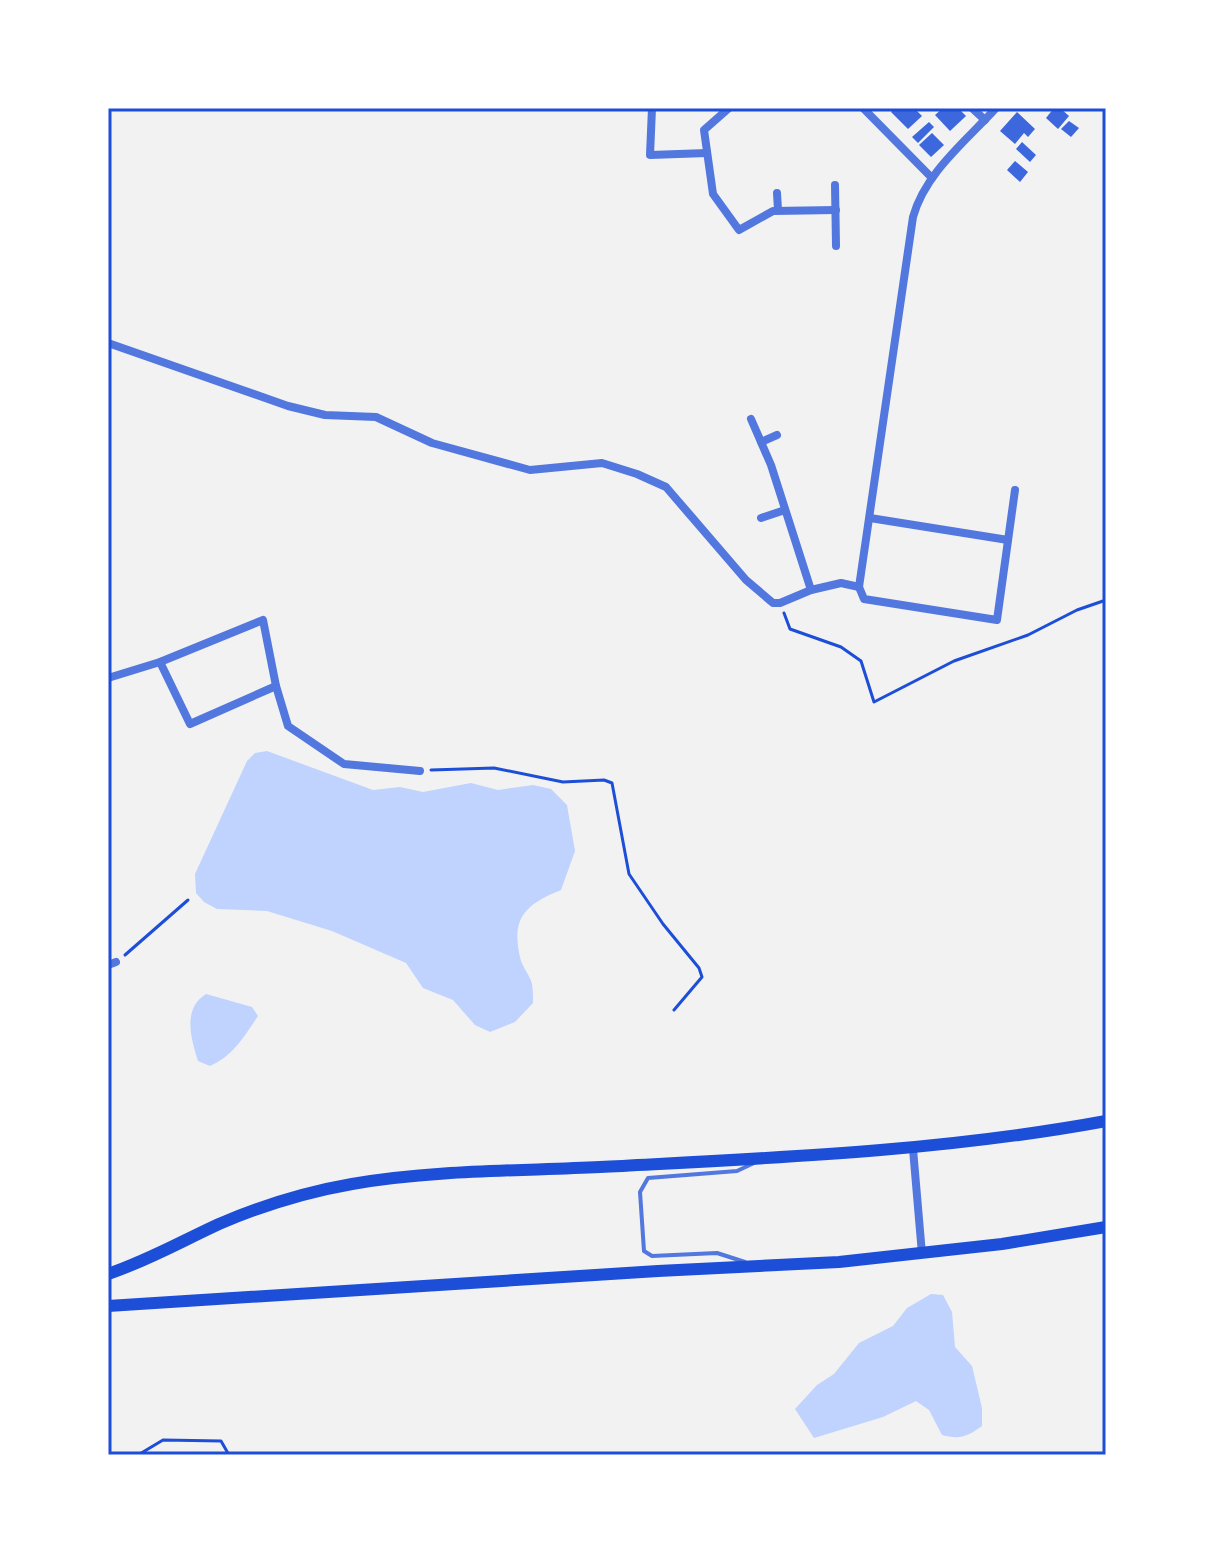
<svg xmlns="http://www.w3.org/2000/svg" width="1214" height="1563" font-family="'Space Grotesk',sans-serif">
	<style>
		.water { fill: #bfd3fe }
		.building { fill: #3d67dc }
		.lines { fill: none; stroke-linecap: round; stroke-linejoin: round }
		.path { stroke: #1d4ed8; stroke-width: 3 }
		.service { stroke: #5277de; stroke-width: 4 }
		.minor { stroke: #5277de; stroke-width: 8 }
		.secondary { stroke: #1d4ed8; stroke-width: 12 }
		.neatline { fill: none; stroke: #1d4ed8; stroke-width: 3 }
	</style>
	<rect width="100%" height="100%" fill="#f2f2f2"/>
	<!-- water -->
	<g class="water">
		<path d="M267,751l106,39 27,-3 23,5 48,-9 27,7 35,-5 18,4 16,16 8,46 -14,39c-37,15 -51,29 -40,71 3,8 9,15 11,23 1,6 1,13 1,19l-18,19 -25,10 -15,-7 -22,-25 -30,-12 -17,-25 -74,-32 -65,-20 -50,-2 -13,-7 -8,-9 -1,-19 52,-113 8,-8z"/>
		<path d="M206,994l46,13 6,9c-14,21 -25,40 -48,50l-12,-5c-7,-23 -16,-52 8,-67z"/>
		<path d="M931,1294l12,1 9,17 3,35 17,19 10,42v18c-14,10 -22,14 -40,9l-13,-25 -13,-9 -33,16 -69,21 -19,-29 22,-24 17,-11 25,-31 34,-17 14,-18z"/>
	</g>
	<!-- building -->
	<g class="building">
		<path d="M895,108h19l8,8 -14,13 -17,-17z"/>
		<path d="M943,108h7l4,3 4,-3 8,8 -16,15 -15,-16z"/>
		<path d="M1054,108h6l9,8 -11,13 -12,-11z"/>
		<path d="M1017,112l18,17 -7,8 -4,-4 -9,11 -15,-13z"/>
		<path d="M1069,121l10,7 -8,9 -10,-8z"/>
		<path d="M929,122l5,5 -16,16 -6,-6z"/>
		<path d="M932,133l12,12 -13,12 -12,-12z"/>
		<path d="M1022,142l14,13 -6,7 -14,-13z"/>
		<path d="M1015,161l13,11 -8,10 -13,-12z"/>
	</g>
	<g class="lines">
		<!-- path -->
		<g class="path">
			<path d="M784,613l6,16 51,18 20,14 13,41 80,-41 74,-26 49,-25 29,-10"/>
			<path d="M431,770l63,-2 69,14 41,-2 8,3 17,91 34,50 36,44 3,9 -28,33"/>
			<path d="M125,955l63,-55"/>
			<path d="M138,1455l25,-15 58,1 8,14"/>
		</g>
		<!-- service -->
		<path class="service" d="M745,1262l-28,-9 -65,3 -8,-5 -4,-59 8,-14 89,-7 17,-8"/>
		<!-- minor -->
		<g class="minor">
			<path d="M652,108l-2,47 57,-2"/>
			<path d="M729,108l-25,22 9,64 26,36 34,-19 63,-1"/>
			<path d="M863,108l69,70"/>
			<path d="M972,108l13,12"/>
			<path d="M996,108c-30,33 -71,65 -83,109l-54,370 5,12 133,21 18,-130"/>
			<path d="M835,185l1,61"/>
			<path d="M777,193l1,17"/>
			<path d="M108,343l180,63 37,9 51,2 56,26 98,27 72,-7 35,11 29,13 80,93 27,23h7l31,-13 30,-7 18,4"/>
			<path d="M751,419l20,46 40,125"/>
			<path d="M761,442l16,-7"/>
			<path d="M761,518l24,-8"/>
			<path d="M870,518l138,22"/>
			<path d="M160,662l30,62 86,-38"/>
			<path d="M108,678l52,-16 103,-42 13,66 12,40 56,38 76,7"/>
			<path d="M108,965l8,-3"/>
			<path d="M913,1149l9,105"/>
		</g>
		<!-- secondary -->
		<g class="secondary">
			<path d="M108,1274c39,-13 74,-33 111,-50 42,-18 87,-32 133,-40 81,-14 166,-13 248,-17 169,-9 338,-15 506,-46"/>
			<path d="M108,1306l550,-35 181,-9 163,-18 104,-17"/>
		</g>
	</g>
	<!-- border -->
	<rect width="1214" height="1563" fill="none" stroke="#ffffff" stroke-width="220"/>
	<rect x="110" y="110" width="994" height="1343" class="neatline"/>
</svg>
